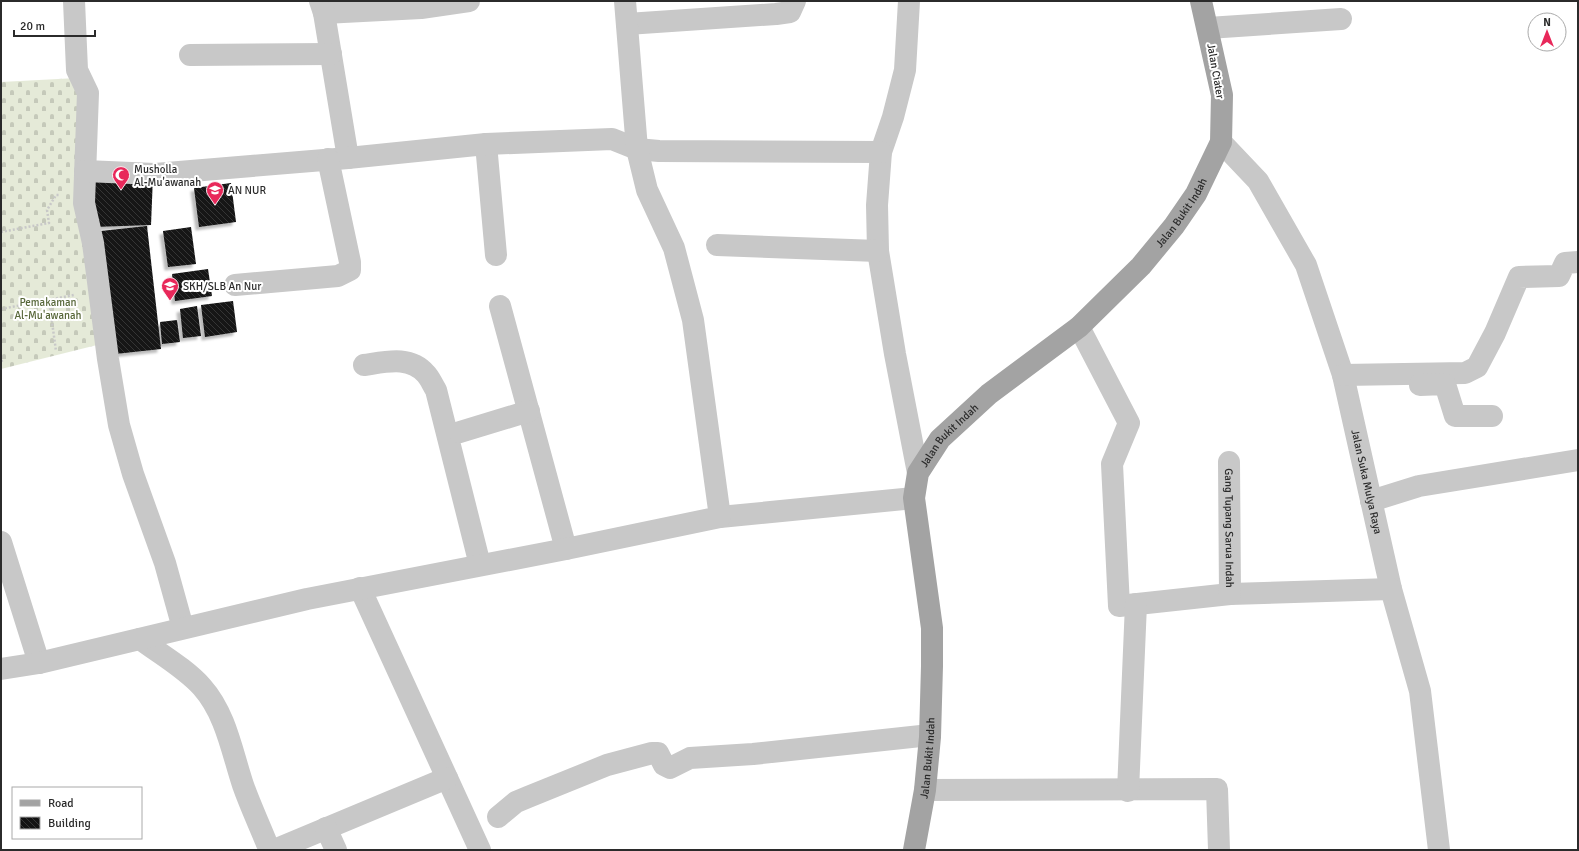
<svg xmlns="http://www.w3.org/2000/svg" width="1579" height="851" font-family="Signika,sans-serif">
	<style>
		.cemetery { fill: url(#cemetery-stones) }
		.building { fill: url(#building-back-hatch); filter: url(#shadow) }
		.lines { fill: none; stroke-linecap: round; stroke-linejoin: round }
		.path { stroke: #c8c8c8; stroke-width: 2.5; stroke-dasharray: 2 2; stroke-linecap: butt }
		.minor { stroke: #c8c8c8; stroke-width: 22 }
		.major { stroke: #a3a3a3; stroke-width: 22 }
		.labels { text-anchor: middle; stroke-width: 4; stroke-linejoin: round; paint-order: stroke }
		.street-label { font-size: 11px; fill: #2b2b2b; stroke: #fff }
		.poi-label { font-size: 11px; fill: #2b2b2b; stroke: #fff; text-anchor: start }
		.park-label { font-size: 11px; fill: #576739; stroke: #fff }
	</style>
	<defs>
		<pattern id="cemetery-stones" width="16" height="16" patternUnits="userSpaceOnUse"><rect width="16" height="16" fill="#e5ead8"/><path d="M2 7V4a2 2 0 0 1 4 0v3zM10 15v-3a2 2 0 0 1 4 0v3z" fill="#c5c9ba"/></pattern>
		<pattern id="building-back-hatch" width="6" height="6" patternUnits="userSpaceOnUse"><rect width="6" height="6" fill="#121212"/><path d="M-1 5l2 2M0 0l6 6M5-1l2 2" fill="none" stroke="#353535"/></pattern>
		<filter id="shadow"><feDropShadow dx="-3.5" dy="3.5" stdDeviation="1" flood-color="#0004"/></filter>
	</defs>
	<rect width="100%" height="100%" fill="#fff"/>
	<!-- cemetery -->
	<path class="cemetery" d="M77,78l24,266 -100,25v-287z"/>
	<!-- building -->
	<g class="building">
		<path d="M91,173l62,3 -2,49 -58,2z"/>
		<path d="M231,183l5,39 -37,5 -5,-39z"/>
		<path d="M147,226l14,123 -46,5 -14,-123z"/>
		<path d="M191,227l5,37 -28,3 -5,-36z"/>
		<path d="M208,269l4,27 -37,5 -3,-27z"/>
		<path d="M233,301l4,31 -32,5 -4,-32z"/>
		<path d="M197,306l4,30 -18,2 -3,-29z"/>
		<path d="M177,320l3,22 -18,2 -2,-22z"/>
	</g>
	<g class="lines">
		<!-- path -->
		<g class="path">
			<path d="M1,232l48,-9 -2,-13 9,-15h4"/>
			<path d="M49,300l7,51"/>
			<path d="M1,309l73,-14"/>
			<path d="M1,356l1,6"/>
		</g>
		<!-- minor -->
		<g class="minor">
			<path d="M74,1l3,69 11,23 -4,110 9,40 15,116 11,66 14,49 32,89 18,65"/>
			<path d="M320,1l4,12 97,-5 48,-7"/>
			<path d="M909,1l-4,69 -12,47 -12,35 -4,53 1,46 17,103 23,119"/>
			<path d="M324,13l24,145"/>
			<path d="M627,24l149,-10 14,-2 5,-11"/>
			<path d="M1208,28l133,-9"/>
			<path d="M190,55l141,-1"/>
			<path id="s1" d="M1221,142l37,39 48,84 37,110 48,214 29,102 19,159"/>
			<path d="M486,144l10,111"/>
			<path d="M85,171l70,3 193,-16 138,-14 126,-5 25,10 22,2 222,1"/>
			<path d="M717,245l161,6"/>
			<path d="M235,285l103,-9 12,-6v-8l-22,-103"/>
			<path d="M500,306l66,243"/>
			<path d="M1079,327l50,96 -17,41 7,142 111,-12 161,-5"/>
			<path d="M364,365c21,-3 46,-10 62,9 4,4 6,10 10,16l44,175"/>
			<path d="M1343,375l122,-2 12,-6 18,-34 24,-56 40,-1 6,-13 13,-1"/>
			<path d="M1420,385l25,-1 10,32h37"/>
			<path d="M460,432l69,-21"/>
			<path id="s2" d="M1229,462l1,132"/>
			<path d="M1371,501l48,-15 159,-26"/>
			<path d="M720,517l194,-19"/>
			<path d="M1,542l38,121"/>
			<path d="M360,588l120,262"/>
			<path d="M140,639c20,15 45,29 62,48 24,27 30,65 41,98 7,20 16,39 24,59l4,4 6,1 170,-71"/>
			<path d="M1,669l38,-6 268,-64 259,-50 154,-32 -27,-197 -19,-72 -27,-58 -10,-41 -12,-148"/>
			<path d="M925,790l292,-1 2,61"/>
			<path d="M1128,791l8,-187"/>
			<path d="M498,817l18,-15 12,-5 79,-32 45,-12h6l6,12 6,3 20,-10 63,-4 177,-19"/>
			<path d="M326,828l10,22"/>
		</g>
		<!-- major -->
		<path class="major" id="s3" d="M914,850l11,-60 5,-53 2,-71v-38l-18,-130 4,-25 22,-34 49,-45 90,-67 62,-61 33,-40 22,-32 25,-52 1,-47 -21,-94"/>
	</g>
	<!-- icons -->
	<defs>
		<g id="mosque-pin" transform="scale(0.9)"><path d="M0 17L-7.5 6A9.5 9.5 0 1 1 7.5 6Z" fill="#e8285a" stroke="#fff"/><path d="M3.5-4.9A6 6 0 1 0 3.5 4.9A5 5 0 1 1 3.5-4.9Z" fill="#fff"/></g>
		<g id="school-pin" transform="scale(0.9)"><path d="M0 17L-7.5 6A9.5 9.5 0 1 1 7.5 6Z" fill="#e8285a" stroke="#fff"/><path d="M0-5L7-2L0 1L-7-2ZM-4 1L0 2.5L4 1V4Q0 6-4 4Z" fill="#fff"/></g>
	</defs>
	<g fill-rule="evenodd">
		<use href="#mosque-pin" x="121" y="175"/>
		<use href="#school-pin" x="215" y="190"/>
		<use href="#school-pin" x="170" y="286"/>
	</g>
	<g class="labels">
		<!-- street labels -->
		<g class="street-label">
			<text transform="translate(1216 71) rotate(80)" y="4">Jalan Ciater</text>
			<text dy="4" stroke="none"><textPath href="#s3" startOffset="753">Jalan Bukit Indah</textPath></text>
			<text dy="4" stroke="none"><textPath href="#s3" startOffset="429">Jalan Bukit Indah</textPath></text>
			<text dy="4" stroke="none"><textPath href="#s1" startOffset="376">Jalan Suka Mulya Raya</textPath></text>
			<text dy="4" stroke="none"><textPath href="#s2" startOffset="66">Gang Tupang Sarua Indah</textPath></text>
			<text dy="4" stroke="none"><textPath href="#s3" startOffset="93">Jalan Bukit Indah</textPath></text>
		</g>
		<!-- poi labels -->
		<g class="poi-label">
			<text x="134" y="173">Musholla<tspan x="134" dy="13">Al-Mu'awanah</tspan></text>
			<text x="228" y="194">AN NUR</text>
			<text x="183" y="290">SKH/SLB An Nur</text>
		</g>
		<!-- park labels -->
		<g class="park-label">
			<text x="48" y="306">Pemakaman<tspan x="48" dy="13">Al-Mu'awanah</tspan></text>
		</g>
	</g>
	<!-- border -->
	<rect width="1579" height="851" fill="none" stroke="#2b2b2b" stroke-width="4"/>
	<!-- legend -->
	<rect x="12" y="787" width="130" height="52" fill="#ffffff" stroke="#aaaaaa"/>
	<rect x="20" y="800" width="20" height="6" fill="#a3a3a3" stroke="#aaaaaa"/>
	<text x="48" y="807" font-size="12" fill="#2b2b2b">Road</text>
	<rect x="20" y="817" width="20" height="12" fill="url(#building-back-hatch)" stroke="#aaaaaa"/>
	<text x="48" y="827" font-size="12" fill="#2b2b2b">Building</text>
	<!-- north arrow -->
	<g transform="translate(1547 32)"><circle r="19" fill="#ffffff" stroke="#aaaaaa"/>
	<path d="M0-3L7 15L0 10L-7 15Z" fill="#e8285a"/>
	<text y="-6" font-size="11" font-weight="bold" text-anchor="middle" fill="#2b2b2b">N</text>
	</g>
	<!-- scale -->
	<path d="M14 30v6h81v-6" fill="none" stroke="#2b2b2b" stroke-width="2"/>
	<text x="20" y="30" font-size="12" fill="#2b2b2b" stroke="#ffffff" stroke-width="3" paint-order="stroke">20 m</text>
</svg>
